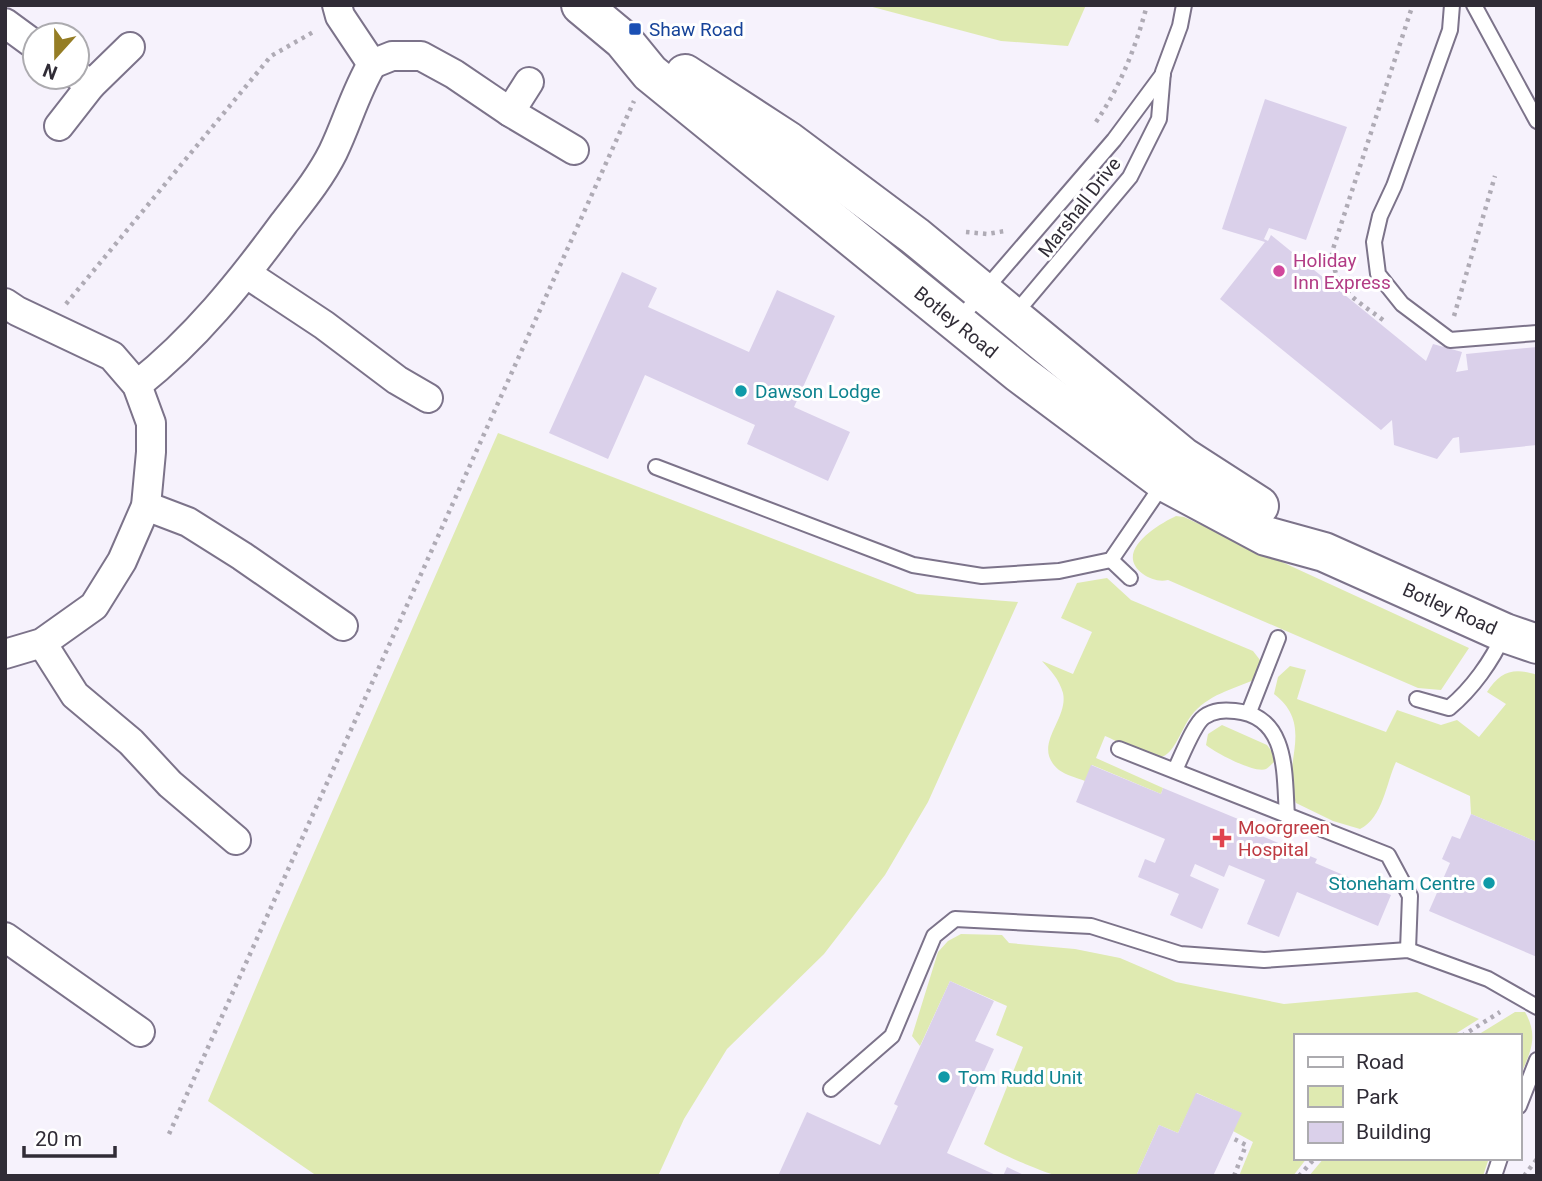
<svg xmlns="http://www.w3.org/2000/svg" width="1542" height="1181" font-family="Roboto,sans-serif">
	<style>
		.green { fill: #dfeab1 }
		.building { fill: #dad0ea }
		.lines { fill: none; stroke-linecap: round; stroke-linejoin: round }
		.lane-casing { stroke: #7c738a; stroke-width: 18 }
		.street-casing { stroke: #7c738a; stroke-width: 32 }
		.secondary-casing { stroke: #7c738a; stroke-width: 42 }
		.path { stroke: #afabb5; stroke-width: 4.5; stroke-dasharray: 3.5 5; stroke-linecap: butt }
		.lane { stroke: #fff; stroke-width: 14 }
		.street { stroke: #fff; stroke-width: 28 }
		.secondary { stroke: #fff; stroke-width: 38 }
		.transit-dot { fill: #1a4fb4; stroke: #fff; stroke-width: 2.5 }
		.hotel-dot { fill: #d1479c; stroke: #fff; stroke-width: 2.5 }
		.culture-dot { fill: #0f9aa8; stroke: #fff; stroke-width: 2.5 }
		.health-dot { fill: #e0444e; stroke: #fff; stroke-width: 2.5 }
		.labels { text-anchor: middle; stroke-width: 6; stroke-linejoin: round; paint-order: stroke }
		.transit-label { font-size: 19px; fill: #164399; stroke: #fff; text-anchor: start }
		.street-label { font-size: 19px; fill: #302c36; stroke: #fff }
		.hotel-label { font-size: 19px; fill: #b23c85; stroke: #fff; text-anchor: start }
		.culture-label { font-size: 19px; fill: #0d838f; stroke: #fff; text-anchor: start }
		.health-label { font-size: 19px; fill: #be3a42; stroke: #fff; text-anchor: start }
	</style>
	<rect width="100%" height="100%" fill="#f6f2fc"/>
	<!-- green -->
	<g class="green">
		<path d="M865,5h221l-18,41 -67,-5z"/>
		<path d="M498,433l419,161 101,8 -90,200 -43,73 -61,79 -97,95 -43,70 -26,57h-341l-109,-75 73,-173z"/>
		<path d="M1176,516l8,1 285,131 -28,42 -23,-2 -250,-108c-9,2 -18,-1 -25,-6 -30,-22 14,-49 33,-58z"/>
		<path d="M1107,578l24,22 122,51 7,9 -4,19c-24,11 -48,15 -65,37 -9,11 -17,40 -31,41 -13,2 -42,-16 -55,-21l-9,22 67,30 -2,6 -69,-29 -7,16c-8,-3 -19,-6 -26,-11 -29,-24 10,-50 4,-77 -4,-14 -12,-22 -21,-32l31,13 19,-42 -31,-14 16,-35z"/>
		<path d="M1290,666l16,4 -9,29 89,33 11,-22 44,15 16,-5 22,17 27,-33 -19,-12c13,-20 26,-25 50,-17v167l-66,-28 -1,-18 -74,-34c-10,21 -13,56 -36,67l-27,-8 -37,-18c-17,-37 21,-76 -22,-109l4,-17z"/>
		<path d="M1222,725l45,20 6,8 2,8c-2,2 -7,7 -9,8 -11,5 -52,-17 -60,-24l2,-11z"/>
		<path d="M961,934l41,1 7,8 66,6 45,9 56,24 108,22 133,-12 62,27 -27,17h-157v122h12l-14,18h-54l14,-34 -20,-11 8,-18 -44,-20 -19,40 -19,-8 -23,51c-24,0 -54,3 -77,0 -13,-2 -63,-24 -75,-32l39,-97 -27,-12 11,-29 -57,-25 -30,65 -8,-10 26,-84 10,-11z"/>
		<path d="M1515,1012h10c15,26 4,42 -6,67v-43h-43z"/>
		<path d="M1324,1158h165l-6,18h-174z"/>
	</g>
	<!-- building -->
	<g class="building">
		<path d="M1265,99l82,28 -41,113 -37,-12 -5,11 4,2 3,-6 155,126 7,-17 29,8 -6,20 12,-2 -2,-16 71,-7v98l-77,8 -1,-16 -6,1 -16,21 -43,-14 -2,-25 -11,10 -161,-131 45,-57 -43,-13z"/>
		<path d="M622,272l35,16 -9,19 101,45 28,-62 58,26 -41,91 56,25 -22,49 -81,-37 8,-19 -110,-50 -37,84 -59,-26z"/>
		<path d="M1091,765l70,29 2,-6 92,38 -3,6 65,27 -2,4 76,32 -13,31 -81,-34 -18,45 -32,-13 18,-44 -36,-15 -5,12 -29,-13 -5,12 29,13 -17,40 -32,-14 9,-21 -41,-17 7,-18 10,4 10,-24 -89,-37z"/>
		<path d="M1471,814l66,28v115l-108,-46 21,-48 -8,-4 10,-23 8,3z"/>
		<path d="M950,981l44,20 -19,40 19,8 -47,104 51,23h-220l29,-64 73,33 18,-39 -4,-2z"/>
		<path d="M1196,1093l46,20 -29,63h-77l23,-51 19,8z"/>
		<path d="M1007,1167l19,9h-23z"/>
	</g>
	<g class="lines">
		<!-- lane casing -->
		<g class="lane-casing">
			<g id="lane">
				<path d="M1452,5l-2,25 -56,156 -14,30 -6,26 4,32 24,30 48,36 87,-7"/>
				<path d="M1474,5l63,116"/>
				<path d="M1014,315l116,-138 29,-58 4,-47 17,-46 4,-21"/>
				<path d="M957,322l157,-182 49,-66"/>
				<path d="M656,467l257,98 69,11 77,-5 52,-11 52,-76"/>
				<path d="M1111,560l19,18"/>
				<path d="M1417,699l32,9c23,-19 43,-47 55,-74"/>
				<path d="M1249,712l29,-74"/>
				<path d="M1119,749l269,106 22,41 -2,54"/>
				<path d="M1175,770c6,-12 19,-46 29,-53 10,-7 20,-7 31,-6 54,5 49,63 52,105"/>
				<path d="M831,1089l61,-53 42,-100 21,-17 136,7 89,28 84,6 144,-10 80,29 49,28"/>
				<path d="M1519,1106l18,-46"/>
				<path d="M1494,1176l6,-18"/>
			</g>
		</g>
		<!-- street casing -->
		<g class="street-casing">
			<g id="street">
				<path d="M337,5l3,11 32,48"/>
				<path d="M5,23l30,22"/>
				<path d="M372,64l20,-8h29l33,18 56,38 64,38"/>
				<path d="M91,85l39,-38"/>
				<path d="M510,112l19,-30"/>
				<path d="M59,126l32,-41 -14,-10"/>
				<path d="M247,274l77,51 73,55 31,18"/>
				<path d="M5,303l12,8 95,45 25,29 14,38v29l-5,54 -24,55 -28,45 -52,37 -37,11"/>
				<path d="M137,385c58,-46 103,-102 147,-162 17,-22 36,-45 49,-71 14,-29 22,-59 39,-88"/>
				<path d="M146,506l42,16 54,34 101,70"/>
				<path d="M42,643l33,52 56,47 39,42 66,56"/>
				<path d="M5,937l135,95"/>
			</g>
		</g>
		<!-- secondary casing -->
		<g class="secondary-casing">
			<g id="secondary">
				<path id="s1" d="M581,5l42,35 27,33 369,300 146,109 101,54 58,16 181,81 32,11"/>
				<path d="M685,74l103,67 127,95 268,221 76,49"/>
			</g>
		</g>
		<!-- path -->
		<g class="path">
			<path d="M1096,122c24,-35 40,-75 51,-117"/>
			<path d="M966,232l21,2 18,-3"/>
			<path d="M66,304l205,-248 44,-25"/>
			<path d="M1454,316l41,-140"/>
			<path d="M1383,320c-28,-21 -49,-30 -51,-68l80,-245"/>
			<path d="M1462,1036l38,-24"/>
			<path d="M169,1134l465,-1033"/>
			<path d="M1234,1176l12,-31 -12,-6"/>
			<path d="M1299,1176l16,-18"/>
			<path d="M1524,1176l13,-17"/>
		</g>
		<!-- lane -->
		<use href="#lane" class="lane"/>
		<!-- street -->
		<use href="#street" class="street"/>
		<!-- secondary -->
		<use href="#secondary" class="secondary"/>
	</g>
	<!-- markers -->
	<rect class="transit-dot" x="628" y="22" width="14" height="14" rx="3.5"/>
	<circle class="hotel-dot" cx="1279" cy="271" r="7"/>
	<g class="culture-dot">
		<circle cx="741" cy="391" r="7"/>
		<circle cx="1489" cy="883" r="7"/>
		<circle cx="944" cy="1077" r="7"/>
	</g>
	<path class="health-dot" d="M1218.5 827.5h7v7h7v7h-7v7h-7v-7h-7v-7h7z"/>
	<g class="labels">
		<!-- transit labels -->
		<g class="transit-label">
			<text x="649" y="36">Shaw Road</text>
		</g>
		<!-- street labels -->
		<g class="street-label">
			<text transform="translate(1079 207) rotate(-52)" y="7">Marshall Drive</text>
			<text dy="7" stroke="none"><textPath href="#s1" startOffset="492">Botley Road</textPath></text>
			<text dy="7" stroke="none"><textPath href="#s1" startOffset="1068">Botley Road</textPath></text>
		</g>
		<!-- hotel labels -->
		<g class="hotel-label">
			<text x="1293" y="267">Holiday<tspan x="1293" dy="22">Inn Express</tspan></text>
		</g>
		<!-- culture labels -->
		<g class="culture-label">
			<text x="755" y="398">Dawson Lodge</text>
			<text x="1475" y="890" text-anchor="end">Stoneham Centre</text>
			<text x="958" y="1084">Tom Rudd Unit</text>
		</g>
		<!-- health labels -->
		<g class="health-label">
			<text x="1238" y="834">Moorgreen<tspan x="1238" dy="22">Hospital</tspan></text>
		</g>
	</g>
	<!-- border -->
	<rect width="1542" height="1181" fill="none" stroke="#302c36" stroke-width="14"/>
	<!-- legend -->
	<rect x="1294" y="1034" width="228" height="126" fill="#ffffff" stroke="#acabaf" stroke-width="2"/>
	<rect x="1308" y="1057" width="35" height="10" fill="#ffffff" stroke="#acabaf" stroke-width="2"/>
	<text x="1356" y="1069" font-size="21" fill="#302c36">Road</text>
	<rect x="1308" y="1086" width="35" height="21" fill="#dfeab1" stroke="#acabaf" stroke-width="2"/>
	<text x="1356" y="1104" font-size="21" fill="#302c36">Park</text>
	<rect x="1308" y="1122" width="35" height="21" fill="#dad0ea" stroke="#acabaf" stroke-width="2"/>
	<text x="1356" y="1139" font-size="21" fill="#302c36">Building</text>
	<!-- north arrow -->
	<g transform="translate(56 56) rotate(201)"><circle r="33" fill="#ffffff" stroke="#acabaf" stroke-width="2"/>
	<path d="M0-5L12 26L0 18L-12 26Z" fill="#957d25"/>
	<text y="-10" font-size="19" font-weight="bold" text-anchor="middle" fill="#302c36">N</text>
	</g>
	<!-- scale -->
	<path d="M24 1146v10h91v-10" fill="none" stroke="#302c36" stroke-width="3.5"/>
	<text x="35" y="1146" font-size="21" fill="#302c36" stroke="#ffffff" stroke-width="5" paint-order="stroke">20 m</text>
</svg>
